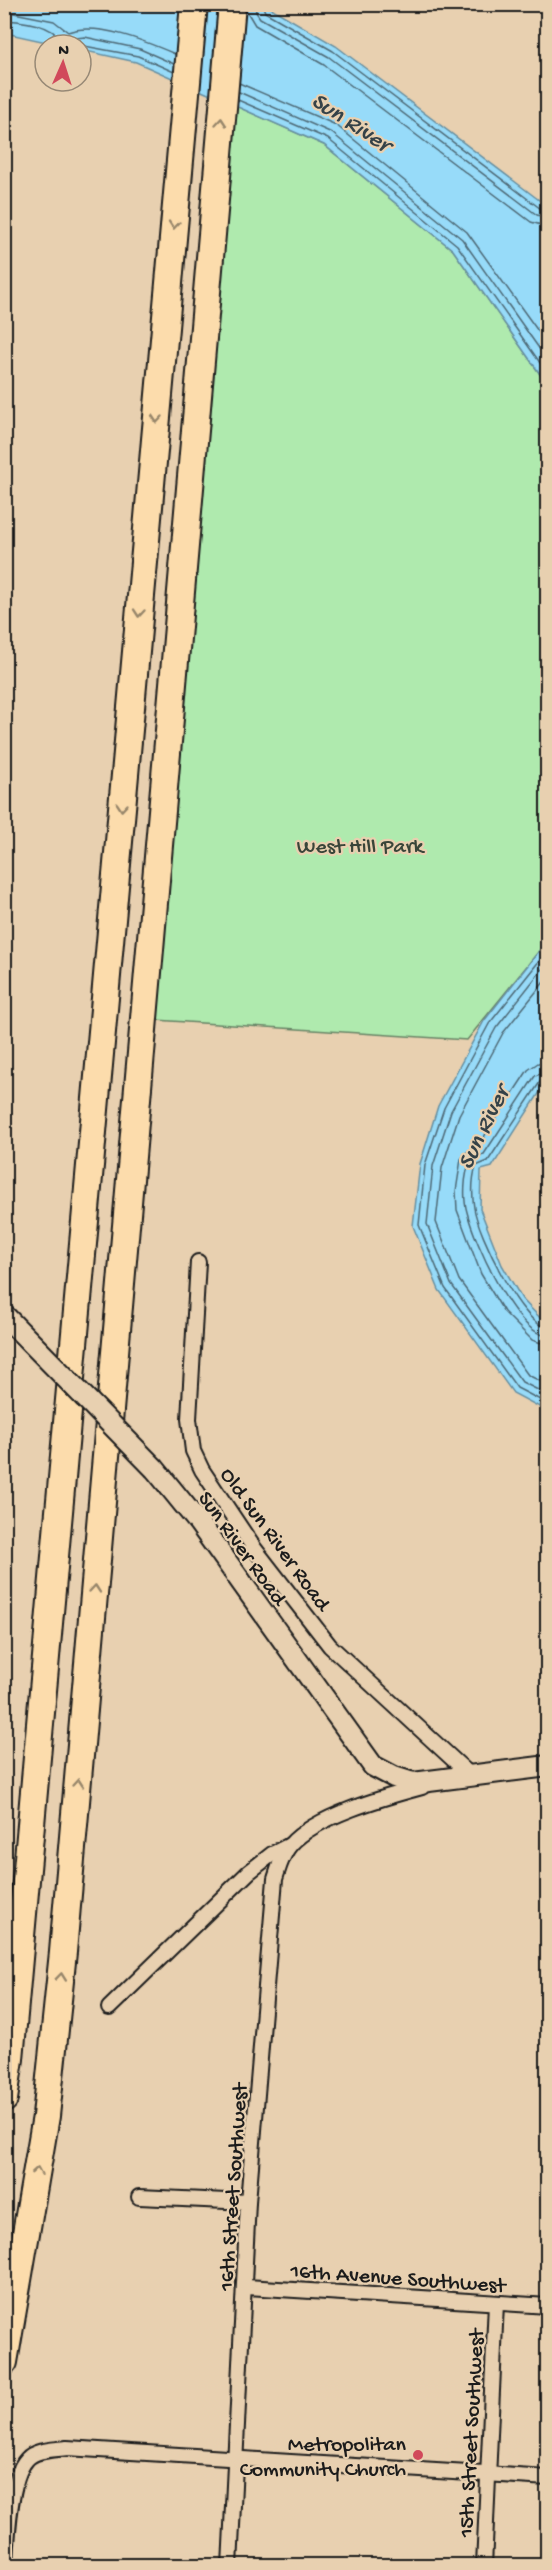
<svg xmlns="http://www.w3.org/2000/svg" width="552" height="2570" font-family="'Gochi Hand',sans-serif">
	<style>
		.green { fill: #afeaae; stroke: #668365; stroke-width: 1.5 }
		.water { fill: #97dbf9; stroke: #668fa1; stroke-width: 1.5 }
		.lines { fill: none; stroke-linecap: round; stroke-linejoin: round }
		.shore { stroke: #4d6874; stroke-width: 1.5 }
		.street-casing { stroke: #1c1c1c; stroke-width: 18 }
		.secondary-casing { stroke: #1c1c1c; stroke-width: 24 }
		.highway-casing { stroke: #1c1c1c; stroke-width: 30 }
		.street { stroke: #e8d0b0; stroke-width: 14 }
		.secondary { stroke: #e8d0b0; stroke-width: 20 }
		.highway { stroke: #fcdcac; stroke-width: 26 }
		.secondary-bridge-casing { stroke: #1c1c1c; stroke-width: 24; stroke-linecap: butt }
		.secondary-bridge { stroke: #e8d0b0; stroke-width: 20 }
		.oneway { stroke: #97866b }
		.poi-dot { fill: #d1495b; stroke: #e8d0b0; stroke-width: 2 }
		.labels { text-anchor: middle; stroke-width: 4.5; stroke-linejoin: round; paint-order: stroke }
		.park-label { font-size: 22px; fill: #394539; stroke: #e8d0b0 }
		.street-label { font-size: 22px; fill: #1c1c1c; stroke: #e8d0b0 }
		.poi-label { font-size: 22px; fill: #1c1c1c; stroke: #e8d0b0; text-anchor: end }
		.water-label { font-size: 24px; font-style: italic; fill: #354248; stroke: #e8d0b0 }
	</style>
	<rect width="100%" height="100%" fill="#e8d0b0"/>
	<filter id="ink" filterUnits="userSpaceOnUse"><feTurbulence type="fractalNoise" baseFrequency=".0167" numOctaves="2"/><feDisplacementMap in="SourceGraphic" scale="12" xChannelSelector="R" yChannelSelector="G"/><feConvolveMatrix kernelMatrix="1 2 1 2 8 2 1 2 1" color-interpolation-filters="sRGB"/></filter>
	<g filter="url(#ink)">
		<!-- green -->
		<path class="green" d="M236,106l88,39 129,105 94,134v557l-80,99 -311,-20z"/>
		<!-- water -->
		<g class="water">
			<path d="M264,4l72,42 211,160v178l-94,-134 -129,-105 -188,-83 -55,-12v-5h-21l-55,-12v-28z"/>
			<path d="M547,941v140l-55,86 -11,3 -1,39 22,56 20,34 25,26v86l-34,-18 -74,-103 -26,-64 7,-62 18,-58 46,-85z"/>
		</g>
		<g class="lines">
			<!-- shore -->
			<g class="shore">
				<path d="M255,4l1,8 4,6 69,39 208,158 11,3"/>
				<path d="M262,4l3,8 68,39 208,158 7,1"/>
				<path d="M246,10l9,15 69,40 207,157 17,5"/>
				<path d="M4,11l50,10 14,11c29,-11 79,10 107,22"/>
				<path d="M4,20c18,1 55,4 57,25"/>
				<path d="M69,45l7,-7 9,-1 55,12 34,15"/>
				<path d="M79,45l59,11 36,16"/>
				<path d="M239,83l97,42 131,107 81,113"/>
				<path d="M239,92l93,41 130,106 86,122"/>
				<path d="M238,100l90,39 129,106 91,129"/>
				<path d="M548,950l-59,74 -45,84 -19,57 -6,60 26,63 72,100 31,16"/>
				<path d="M548,962l-52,66 -45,83 -18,55 -6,58 24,60 71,98 26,13"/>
				<path d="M548,977l-45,56 -44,82 -17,53 -6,54 23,58 69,95 20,10"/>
				<path d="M548,1062l-10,1 -10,7 -50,76 -11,6 -6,7 -5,32 1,19 24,64 23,38 28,28 16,5"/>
				<path d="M548,1071l-13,5 -51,78 -14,8c-6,13 -7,37 -3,50 7,29 48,122 81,124"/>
				<path d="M548,1079l-8,3 -52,79 -12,5c-4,13 -4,29 -2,42 4,25 47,117 74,120"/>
			</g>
			<!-- street casing -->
			<g class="street-casing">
				<g id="street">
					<path d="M198,1262l-9,157 4,32 9,19 52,78 76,98 140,129"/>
					<path d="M109,2008l140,-136 23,-18 18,-9"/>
					<path d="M139,2197l109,5"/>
					<path d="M246,2287l302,19"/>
					<path d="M6,2566c1,-26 3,-88 21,-107 9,-10 28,-9 40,-11l481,30"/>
					<path d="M230,2566l18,-364 27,-323c4,-12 7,-24 15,-34 25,-29 95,-48 132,-58"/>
					<path d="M484,2566l12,-263"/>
				</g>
			</g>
			<!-- secondary casing -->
			<g class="secondary-casing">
				<path id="secondary" d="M155,1469l44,54 174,243 21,11 19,6 135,-17"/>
			</g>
			<!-- highway casing -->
			<g class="highway-casing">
				<g id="highway">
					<path d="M4,2099l6,-40 184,-2055"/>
					<path d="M4,2362l42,-246 17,-164 169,-1948"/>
				</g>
			</g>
			<!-- street -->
			<use href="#street" class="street"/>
			<!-- secondary -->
			<use href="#secondary" class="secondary"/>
			<!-- highway -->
			<use href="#highway" class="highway"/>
			<!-- secondary-bridge casing -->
			<g class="secondary-bridge-casing">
				<path id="secondary-bridge" d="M4,1315l151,154"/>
			</g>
			<!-- secondary-bridge -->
			<use href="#secondary-bridge" class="secondary-bridge"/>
		</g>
		<!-- one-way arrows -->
		<defs><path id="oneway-chevron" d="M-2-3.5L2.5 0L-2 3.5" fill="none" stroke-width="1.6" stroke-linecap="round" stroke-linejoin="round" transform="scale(1.5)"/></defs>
		<g class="oneway">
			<use href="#oneway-chevron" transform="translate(221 122) rotate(-85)"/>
			<use href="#oneway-chevron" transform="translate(174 225) rotate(95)"/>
			<use href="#oneway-chevron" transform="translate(157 419) rotate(95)"/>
			<use href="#oneway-chevron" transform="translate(139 613) rotate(95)"/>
			<use href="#oneway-chevron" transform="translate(122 807) rotate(95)"/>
			<use href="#oneway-chevron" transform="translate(95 1589) rotate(-85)"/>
			<use href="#oneway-chevron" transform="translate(78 1783) rotate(-85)"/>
			<use href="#oneway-chevron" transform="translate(61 1977) rotate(-84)"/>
			<use href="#oneway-chevron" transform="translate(37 2171) rotate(-81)"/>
		</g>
	</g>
	<!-- markers -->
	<circle class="poi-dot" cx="418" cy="2455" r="6"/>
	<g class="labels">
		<!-- park labels -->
		<g class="park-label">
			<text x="360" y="852">West Hill Park</text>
		</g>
		<!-- street labels -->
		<g class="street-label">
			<text transform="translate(277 1538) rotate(54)" y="8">Old Sun River Road</text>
			<text transform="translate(244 1547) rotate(54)" y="8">Sun River Road</text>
			<text transform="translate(231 2187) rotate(-86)" y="8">16th Street Southwest</text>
			<text transform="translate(398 2276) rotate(4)" y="8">16th Avenue Southwest</text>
			<text transform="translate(469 2433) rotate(-87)" y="8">15th Street Southwest</text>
		</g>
		<!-- poi labels -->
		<g class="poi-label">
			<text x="406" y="2450">Metropolitan<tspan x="406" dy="25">Community Church</tspan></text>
		</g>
		<!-- water labels -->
		<g class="water-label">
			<text transform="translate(352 121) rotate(33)" y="8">Sun River</text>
			<text transform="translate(482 1127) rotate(-64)" y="8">Sun River</text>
		</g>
	</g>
	<!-- margin -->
	<rect width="552" height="2570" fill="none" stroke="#e8d0b0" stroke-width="24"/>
	<rect x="12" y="12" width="528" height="2546" fill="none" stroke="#1c1c1c" stroke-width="2" filter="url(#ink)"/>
	<!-- north arrow -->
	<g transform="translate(63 63) rotate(3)"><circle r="28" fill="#e8d0b0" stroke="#968875" stroke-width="1.5"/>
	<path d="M0-4.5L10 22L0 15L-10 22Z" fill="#d1495b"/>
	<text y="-9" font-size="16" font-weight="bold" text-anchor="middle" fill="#1c1c1c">N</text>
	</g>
</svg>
